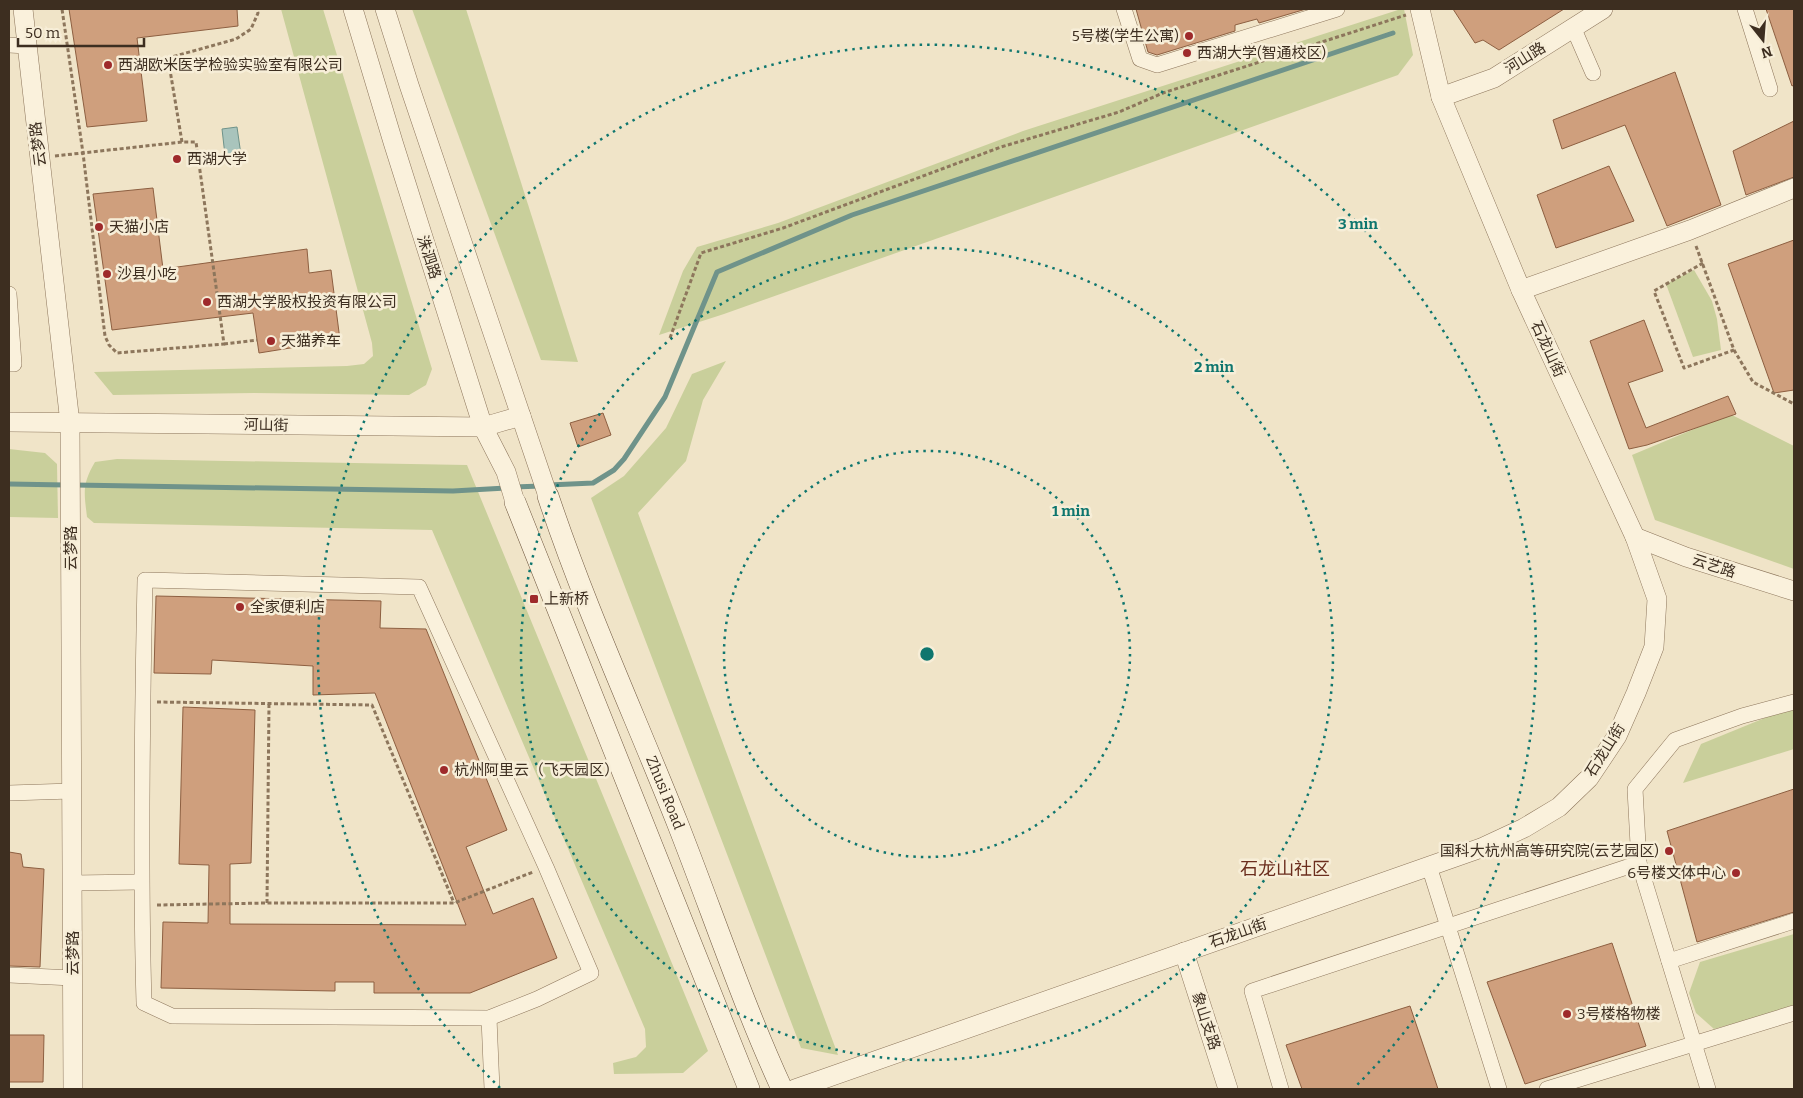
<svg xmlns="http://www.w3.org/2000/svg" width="1803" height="1098" font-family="Bitter,'Noto Sans SC',serif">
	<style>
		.green { fill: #c9cf9b }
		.water { fill: #a9c4bc; stroke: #6f938a }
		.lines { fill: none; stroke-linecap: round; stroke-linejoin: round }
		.stream { stroke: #6f938a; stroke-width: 5 }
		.building { fill: #cf9f7d; stroke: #8d5f41 }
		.minor-casing { stroke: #8d765c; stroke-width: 16 }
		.tertiary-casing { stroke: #8d765c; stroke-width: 20 }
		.secondary-casing { stroke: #6f573f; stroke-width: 22 }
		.path { stroke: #8d765c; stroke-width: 3; stroke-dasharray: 4 2.5; stroke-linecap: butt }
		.minor { stroke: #faf1dc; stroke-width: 15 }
		.tertiary { stroke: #faf1dc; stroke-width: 19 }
		.secondary { stroke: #faf1dc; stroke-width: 21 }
		.ring { fill: none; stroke: #0f766e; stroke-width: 2.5; stroke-dasharray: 2.5 5 }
		.poi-dot { fill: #9e2a2b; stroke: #f7eed8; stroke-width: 2 }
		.labels { text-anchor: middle; stroke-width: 5; stroke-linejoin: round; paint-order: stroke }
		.poi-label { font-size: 15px; fill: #3d2e20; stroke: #f7eed8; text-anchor: start }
		.street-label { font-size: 15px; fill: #3d2e20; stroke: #f7eed8 }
		.quarter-label { font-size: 18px; fill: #6b2e1e; stroke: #f7eed8 }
		.centre { fill: #0f766e; stroke: #f7eed8; stroke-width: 2.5 }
		.ring-label { font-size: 15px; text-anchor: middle; font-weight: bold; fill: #0f766e; stroke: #f7eed8; stroke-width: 5; stroke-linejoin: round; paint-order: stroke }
	</style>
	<rect width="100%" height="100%" fill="#f0e4c8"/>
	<!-- green -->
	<g class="green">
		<path d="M281,9h42l109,360 -6,16 -17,10 -155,-2 -141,2 -19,-23 253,-6 17,-2 9,-8 -1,-13z"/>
		<path d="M412,9h54l112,353 -37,-2z"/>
		<path d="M1401,9h3l9,46 -15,20 -674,239 -65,21 24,-64 14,-24 81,-24 245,-92z"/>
		<path d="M1694,270l18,31 5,18 4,31 -28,7 -27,-73z"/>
		<path d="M726,361l-23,39 -17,61 -48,52 200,542 -37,-7 -210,-550 33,-22 42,-48 26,-54z"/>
		<path d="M1730,414l64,32v123l-139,-49 -23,-65z"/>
		<path d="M9,449l36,4 12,11 1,54 -49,-1z"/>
		<path d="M117,459l350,6 241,586 -25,22 -69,1 -1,-11 23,-6 10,-10 -1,-18 -213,-499 -338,-7 -7,-6c-3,-25 -5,-33 8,-55z"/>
		<path d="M1794,706v43l-111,34 18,-39z"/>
		<path d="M1794,934v73l-80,22 -18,-16 -7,-20 11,-31z"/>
	</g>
	<!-- water -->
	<path class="water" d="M237,127l5,35 -16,2 -4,-35z"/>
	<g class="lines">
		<!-- stream -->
		<g class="stream">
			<path d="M9,484l57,1"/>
			<path d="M74,485l379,6 53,-3"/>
			<path d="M549,485l44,-2 21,-13 10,-11 41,-62 52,-125 135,-57 541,-182"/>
			<path d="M514,487l27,-1"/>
		</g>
	</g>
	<!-- building -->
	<g class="building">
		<path d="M69,9h168l1,17 -101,12 10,83 -60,6z"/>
		<path d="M1136,9h170l-47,14 -2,-4 -22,6v6l-78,24 -9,-3z"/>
		<path d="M1453,9h111l-65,41 -16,-10 -8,3z"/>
		<path d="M1766,9h28v76l-2,1z"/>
		<path d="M1675,72l46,133 -54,21 -42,-101 -63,24 -9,-29z"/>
		<path d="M1794,121v56l-48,18 -13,-44z"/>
		<path d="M1609,166l25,55 -78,27 -19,-53z"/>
		<path d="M153,188l10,81 144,-20 2,24 22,-3 9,70 -81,13 -6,-40 -141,17 -19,-136z"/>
		<path d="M1794,240v150l-20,3 -46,-129z"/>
		<path d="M1644,320l19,51 -35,12 18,45 82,-32 8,18 -89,31 -18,4 -39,-108z"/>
		<path d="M603,413l8,22 -33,12 -8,-24z"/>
		<path d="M156,596l225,5 -1,27 46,1 81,201 -41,17 27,67 40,-16 24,60 -87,35h-96v-11h-39v9l-174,-3 2,-66 45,1 1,-58 -30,-1 4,-157 72,3 -4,153 -21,1v60l236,1 -91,-232 -62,2v-29l-101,-6 -1,14 -57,-1z"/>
		<path d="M1794,789v123l-97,30 -30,-111z"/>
		<path d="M9,852l12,2 2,13 21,2 -4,98 -31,-1z"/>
		<path d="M1612,943l34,103 -121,38 -38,-102z"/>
		<path d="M1410,1006l28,83h-136l-16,-44z"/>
		<path d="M9,1035h35l-1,47h-34z"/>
	</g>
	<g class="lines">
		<!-- minor casing -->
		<g class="minor-casing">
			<g id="minor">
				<path d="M1124,9l16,50 17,6 180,-56"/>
				<path d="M1745,9l25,80"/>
				<path d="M1573,27l20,46"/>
				<path d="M9,45l18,1"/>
				<path d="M9,294l5,70h-5"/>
				<path d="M145,580l274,7 127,280 45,106 -54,26 -48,19 -317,-2 -28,-13c-4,-141 -2,-282 1,-423z"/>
				<path d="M9,793l63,-2"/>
				<path d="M1639,863l-4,-74 40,-49 67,-24 52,-14"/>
				<path d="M1429,866l70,223"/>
				<path d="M73,883l68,-1"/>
				<path d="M1669,961l125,-40"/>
				<path d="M9,975l64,3"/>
				<path d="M489,1018l3,71"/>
				<path d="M1281,1089l-29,-98 387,-128 69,226"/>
				<path d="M1547,1089l247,-76"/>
			</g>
		</g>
		<!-- tertiary casing -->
		<g class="tertiary-casing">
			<g id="tertiary">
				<path d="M23,9l47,414 3,666"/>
				<path d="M353,9l40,133 90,285 23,45 9,30"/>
				<path d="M385,9l24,76 139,411"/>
				<path d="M1441,97l53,-19 109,-69"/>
				<path d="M1521,290l169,-60 104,-42"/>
				<path d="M9,422l474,5 38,-11"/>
				<path d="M1635,537l51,20 108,34"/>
				<path d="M1184,952l44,137"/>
				<path d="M795,1089l686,-241 43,-20 35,-21 30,-29 28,-42 19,-43 18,-46 3,-48 -22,-62 -114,-247 -80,-193 -21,-88"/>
			</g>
		</g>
		<!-- secondary casing -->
		<g class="secondary-casing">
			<g id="secondary">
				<path id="s1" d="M548,496c37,111 86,218 129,326 35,89 65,180 105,267"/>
				<path d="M515,502l234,587"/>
			</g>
		</g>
		<!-- path -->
		<g class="path">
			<path d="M182,142l-14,-84 68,-19 15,-10 7,-16 -1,-4"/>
			<path d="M55,156l127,-14h14l28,202 -107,9 -8,-8 -4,-9 -22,-183 -21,-144"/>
			<path d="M1696,246l38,104 19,32 41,22"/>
			<path d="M1703,263l-49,28 30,77 50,-18"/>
			<path d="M670,338l31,-85 82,-25 218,-81 118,-35 44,-19 243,-78"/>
			<path d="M224,344l33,-4"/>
			<path d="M157,702l215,3 82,198"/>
			<path d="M267,903l2,-200"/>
			<path d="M157,905l110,-2h187l79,-31"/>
		</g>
		<!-- minor -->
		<use href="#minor" class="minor"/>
		<!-- tertiary -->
		<use href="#tertiary" class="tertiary"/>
		<!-- secondary -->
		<use href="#secondary" class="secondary"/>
	</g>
	<!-- distance rings -->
	<g class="ring">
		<circle cx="927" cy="654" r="203"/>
		<circle cx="927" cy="654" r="406"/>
		<path d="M500 1088A609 609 0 1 1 1354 1088"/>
	</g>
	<!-- markers -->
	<g class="poi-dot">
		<circle cx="1189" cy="36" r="5"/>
		<circle cx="1187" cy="53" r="5"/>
		<circle cx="108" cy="65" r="5"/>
		<circle cx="177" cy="159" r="5"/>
		<circle cx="99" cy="227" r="5"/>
		<circle cx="107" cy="274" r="5"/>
		<circle cx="207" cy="302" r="5"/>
		<circle cx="271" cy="341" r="5"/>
		<rect x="529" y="594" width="10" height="10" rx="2.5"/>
		<circle cx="240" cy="607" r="5"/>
		<circle cx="444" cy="770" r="5"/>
		<circle cx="1669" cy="851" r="5"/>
		<circle cx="1736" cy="873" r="5"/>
		<circle cx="1567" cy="1014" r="5"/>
	</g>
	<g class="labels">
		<!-- poi labels -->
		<g class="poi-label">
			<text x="1179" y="41" text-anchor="end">5号楼(学生公寓)</text>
			<text x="1197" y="58">西湖大学(智通校区)</text>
			<text x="118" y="70">西湖欧米医学检验实验室有限公司</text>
			<text x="187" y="164">西湖大学</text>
			<text x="109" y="232">天猫小店</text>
			<text x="117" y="279">沙县小吃</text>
			<text x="217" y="307">西湖大学股权投资有限公司</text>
			<text x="281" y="346">天猫养车</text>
			<text x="544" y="604">上新桥</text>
			<text x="250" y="612">全家便利店</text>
			<text x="454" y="775">杭州阿里云（飞天园区）</text>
			<text x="1659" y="856" text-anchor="end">国科大杭州高等研究院(云艺园区)</text>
			<text x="1726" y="878" text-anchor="end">6号楼文体中心</text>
			<text x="1577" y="1019">3号楼格物楼</text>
		</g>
		<!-- street labels -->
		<g class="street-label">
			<text transform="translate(1525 58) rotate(-32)" y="5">河山路</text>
			<text transform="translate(38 144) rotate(-97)" y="5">云梦路</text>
			<text transform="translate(429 257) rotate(72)" y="5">洙泗路</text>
			<text transform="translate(1548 349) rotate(65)" y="5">石龙山街</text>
			<text transform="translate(266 425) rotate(1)" y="5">河山街</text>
			<text transform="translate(71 548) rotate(-90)" y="5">云梦路</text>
			<text transform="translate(1714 566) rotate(18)" y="5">云艺路</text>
			<text transform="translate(1605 750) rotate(-58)" y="5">石龙山街</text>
			<text dy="5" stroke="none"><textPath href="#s1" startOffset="319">Zhusi Road</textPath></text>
			<text transform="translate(1238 933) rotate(-19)" y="5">石龙山街</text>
			<text transform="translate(73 953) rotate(-90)" y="5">云梦路</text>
			<text transform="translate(1206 1021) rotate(72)" y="5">象山支路</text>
		</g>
		<!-- quarter labels -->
		<g class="quarter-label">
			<text x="1285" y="875">石龙山社区</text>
		</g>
	</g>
	<circle cx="927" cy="654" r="8" class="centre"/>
	<g class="ring-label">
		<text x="1358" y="229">3 min</text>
		<text x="1214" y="372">2 min</text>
		<text x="1071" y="516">1 min</text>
	</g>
	<!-- border -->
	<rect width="1803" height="1098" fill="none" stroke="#3d2e20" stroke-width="20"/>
	<!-- north arrow -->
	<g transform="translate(1763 40) rotate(163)" stroke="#f7eed8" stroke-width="4" paint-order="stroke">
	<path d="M0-4L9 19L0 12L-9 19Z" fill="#3d2e20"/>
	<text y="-8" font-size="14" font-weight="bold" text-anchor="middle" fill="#3d2e20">N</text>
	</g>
	<!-- scale -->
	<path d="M18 38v8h126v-8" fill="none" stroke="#3d2e20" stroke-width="2.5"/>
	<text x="25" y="38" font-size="15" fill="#3d2e20" stroke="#f7eed8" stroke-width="4" paint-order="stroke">50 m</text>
</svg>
